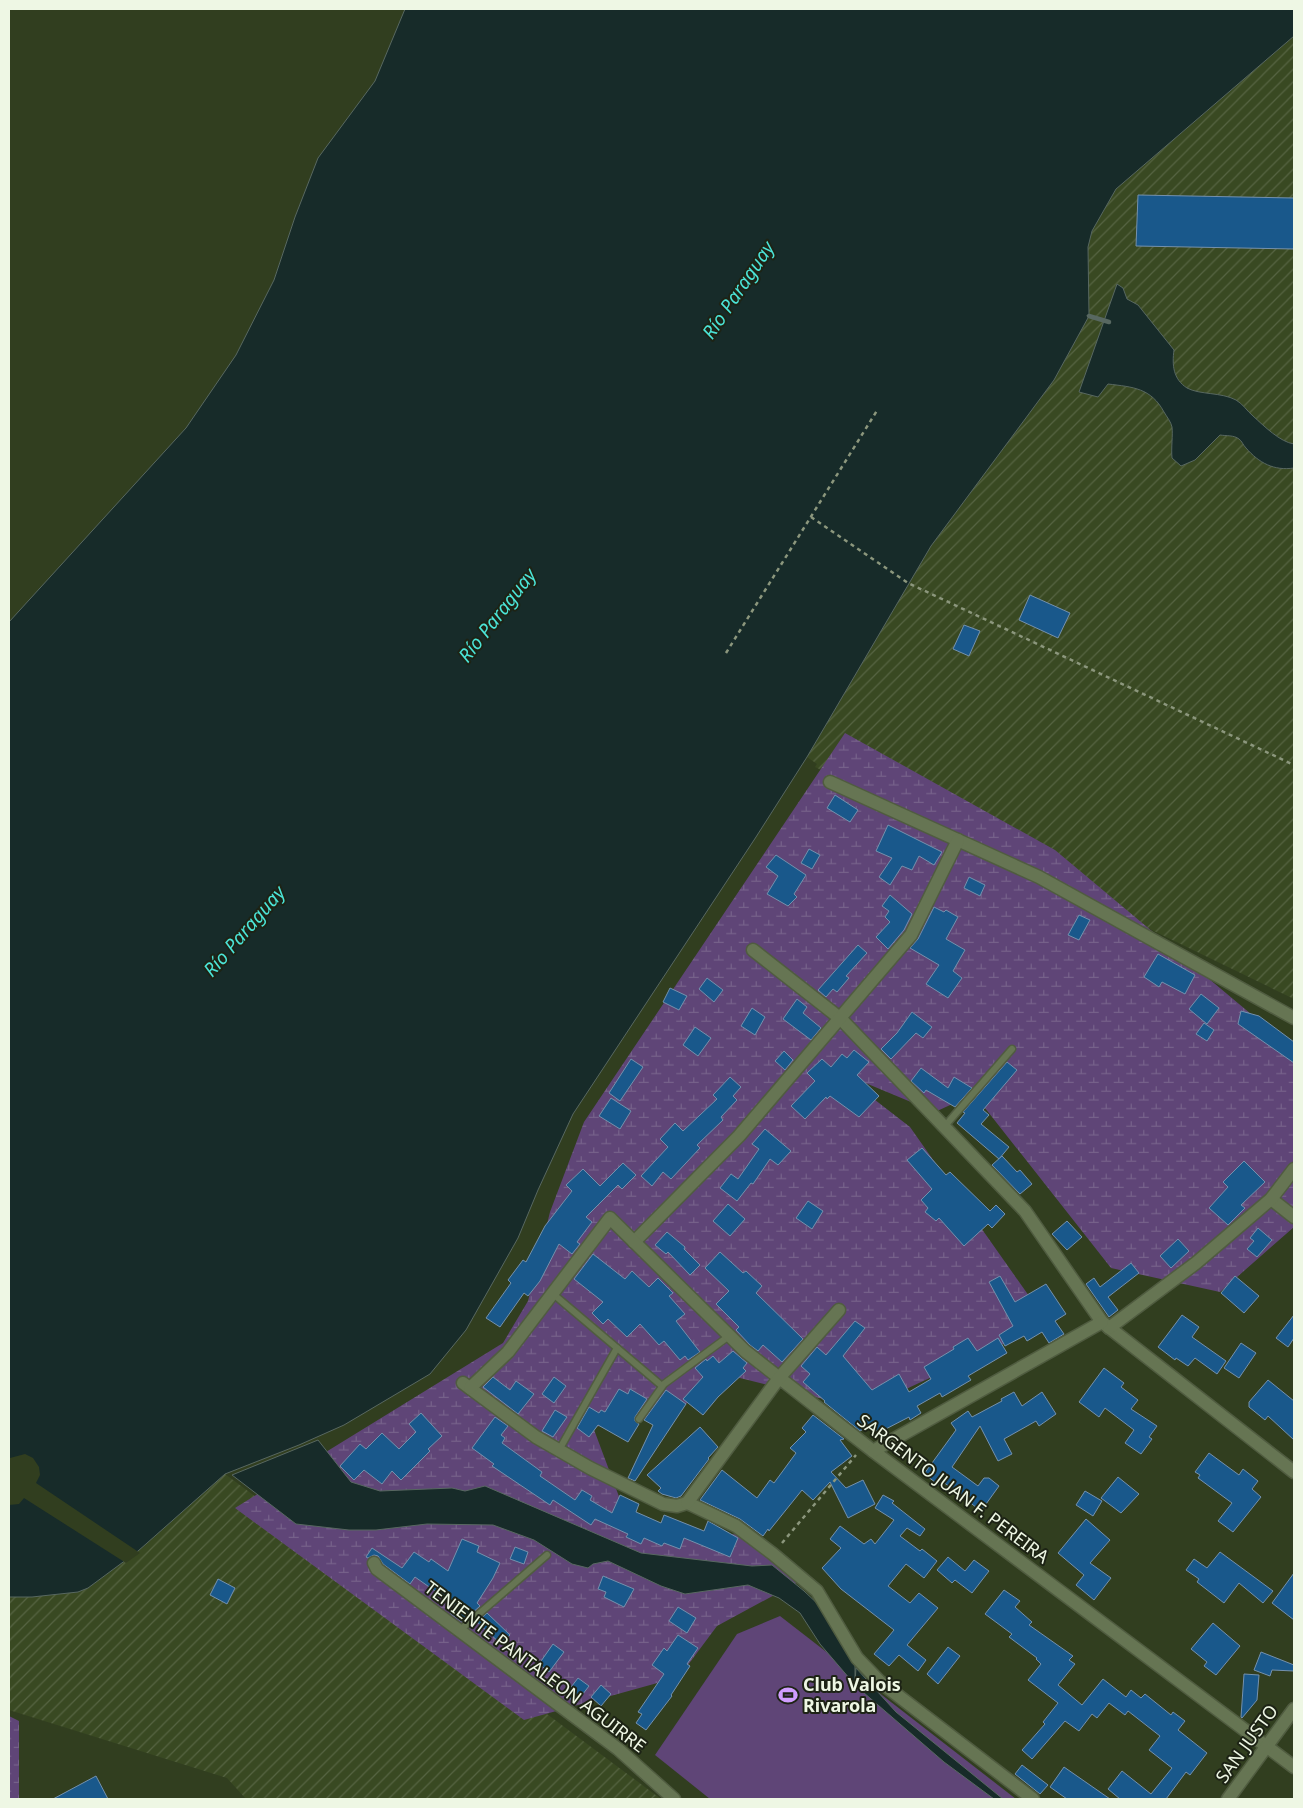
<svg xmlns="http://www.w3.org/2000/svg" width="1303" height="1808" font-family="'Noto Sans',sans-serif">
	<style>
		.industrial { fill: url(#industrial-furrows) }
		.wetland { fill: url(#wetland-marsh) }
		.pitch { fill: #5f4577 }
		.water { fill: #172b29; stroke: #586861 }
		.pier { fill: #313e1f }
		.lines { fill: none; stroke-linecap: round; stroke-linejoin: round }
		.stream { stroke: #586861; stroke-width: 4.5 }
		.building { fill: #19588b; stroke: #7491ad }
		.lane-casing { stroke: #505c40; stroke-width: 9 }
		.street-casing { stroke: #505c40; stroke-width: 15 }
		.path { stroke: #8c977d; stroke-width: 2.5; stroke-dasharray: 4 4; stroke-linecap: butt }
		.lane { stroke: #667553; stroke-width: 6 }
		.street { stroke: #667553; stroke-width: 12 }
		.labels { text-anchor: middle; stroke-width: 4; stroke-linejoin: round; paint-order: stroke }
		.street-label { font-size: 18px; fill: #eef7e4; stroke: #1d2315 }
		.poi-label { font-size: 18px; font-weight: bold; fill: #eef7e4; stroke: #1d2315; text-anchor: start }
		.water-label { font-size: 19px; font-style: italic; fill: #4be4d7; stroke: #1d2315 }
	</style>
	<defs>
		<pattern id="industrial-furrows" width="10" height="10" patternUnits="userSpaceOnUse" patternTransform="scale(1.25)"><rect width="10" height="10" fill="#394922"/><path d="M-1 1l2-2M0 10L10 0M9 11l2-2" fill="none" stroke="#566442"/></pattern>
		<pattern id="wetland-marsh" width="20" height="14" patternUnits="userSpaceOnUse" patternTransform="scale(1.25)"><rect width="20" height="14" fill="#5f4577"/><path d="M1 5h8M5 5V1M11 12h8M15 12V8" fill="none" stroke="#76618a"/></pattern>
	</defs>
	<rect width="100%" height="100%" fill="#313e1f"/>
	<!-- industrial -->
	<g class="industrial">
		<path d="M1294,36v963l-479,-232 2,-3 -10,-7 124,-211 123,-166 35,-64 -1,-69 4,-16 24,-42z"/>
		<path d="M225,1474l436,325h-415l-19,-21 -218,-68v-113h23l46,-5 10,-4 50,-37z"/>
	</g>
	<!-- wetland -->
	<g class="wetland">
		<path d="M845,733l210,117 239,200v177l-74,65 -109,-24 -137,-174 -39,18 -96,-40 71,55 138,196 -185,86 -139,-35 -53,42 -78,11 37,99 113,9 59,45 -85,46 -38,51 -155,43 -289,-212 268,-165 25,-42 22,-89 34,-90z"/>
		<path d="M9,1716l10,5v78h-10z"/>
	</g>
	<!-- pitch -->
	<path class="pitch" d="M780,1616l236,183h-306l-55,-44 82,-121z"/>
	<!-- water -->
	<g class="water">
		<path d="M405,9h889v27l-178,153 -24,42 -4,16 1,69 -35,64 -123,166 -124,211 -51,80 -183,277 -35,76 -20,48 -52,92 -36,44 -86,51 -45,20 -74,29 -87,77 -50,37 -10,4 -46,5h-23v-975l177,-194 50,-73 38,-75 21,-63 23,-59 57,-77z"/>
		<path d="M1117,284l6,4 4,11 11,6 36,45c-2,15 -1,29 13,38 13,7 34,4 49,12 7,4 11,11 17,16 11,10 27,26 41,28v24c-20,3 -35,-5 -48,-20 -3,-3 -4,-7 -7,-9 -5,-4 -13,-3 -19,-4l-25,25 -14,6 -9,-8c-1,-10 1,-23 0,-31 -1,-5 -5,-10 -8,-15 -13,-24 -31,-25 -56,-28l-10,13 -19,-5z"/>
		<path d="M318,1440l33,42 29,9 72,-3 13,3 20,-5 156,67 111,13 20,-1 32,26 16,15 35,60v16l1,-14 40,44 107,87h-9l-50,-37 -88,-76 -36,-42 -20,-31 -21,-15 -31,-13 -63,9 -24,-8 -53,-25 -15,3 -5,4 -16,-4 -38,-24 -41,-15 -66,-1 -51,6h-27l-53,-6 -64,-49z"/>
	</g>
	<!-- pier -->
	<path class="pier" d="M25,1454l8,4 6,9 1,8 -4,8 104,70 -14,10 -102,-65 -5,6 -10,1v-44l1,-3z"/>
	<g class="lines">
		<!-- stream -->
		<path class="stream" d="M1089,316l20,6"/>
	</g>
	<!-- building -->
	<g class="building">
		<path d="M1138,195l156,3v51l-158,-3z"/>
		<path d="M1030,595l40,18 -12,25 -39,-18z"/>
		<path d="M964,625l16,6 -11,25 -16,-7z"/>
		<path d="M835,795l23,15 -8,12 -23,-14z"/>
		<path d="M888,825l54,27 -8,13 -15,-9 -7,14 -10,-4 -12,19 -11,-8 13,-19 -16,-7z"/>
		<path d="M809,849l11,6 -8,14 -11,-6z"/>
		<path d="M776,855l30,20 -12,19 3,3 -9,9 -21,-12 11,-18 -12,-9z"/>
		<path d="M969,877l16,8 -5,11 -16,-8z"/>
		<path d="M890,895l22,19 -8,16 -16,19 -12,-12 14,-15 -5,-5 4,-6 -7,-5z"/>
		<path d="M934,907l10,5 2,-2 12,7 -12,22 19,11 -12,21 9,7 -14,20 -22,-14 13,-19 -29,-17 8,-9z"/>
		<path d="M1079,915l11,5 -11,20 -11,-5z"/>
		<path d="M858,945l9,8 -21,23 3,2 -12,14 -4,-3 -7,8 -8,-7z"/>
		<path d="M1158,954l37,21 -10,19 -23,-12 -3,5 -15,-10z"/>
		<path d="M707,978l16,12 -9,12 -15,-13z"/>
		<path d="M670,988l17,8 -8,14 -16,-8z"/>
		<path d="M1201,994l18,14 -12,16 -18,-15z"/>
		<path d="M797,999l10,8 -4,6 18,15 -10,12 -28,-21z"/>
		<path d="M752,1008l13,9 -10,18 -14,-9z"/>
		<path d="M1241,1011l18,5 35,26v21l-56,-39z"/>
		<path d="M912,1012l20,15 -9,11 -7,-5 -25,26 -10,-10 16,-16z"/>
		<path d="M1204,1023l10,7 -7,11 -11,-7z"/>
		<path d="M695,1027l16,11 -13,18 -15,-11z"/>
		<path d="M854,1050l15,12 -12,13 22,21 -20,21 -29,-21 -3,3 -1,-2 -21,22 -14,-13 24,-25 -8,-8 15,-14 9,8 11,-13 5,4z"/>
		<path d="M784,1051l9,9 -8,10 -10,-9z"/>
		<path d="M631,1059l12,8 -23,34 -11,-8z"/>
		<path d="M1007,1062l10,8 -34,40 6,5 -8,9 28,23 -10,12 -42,-36 8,-10 -2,-1z"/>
		<path d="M921,1068l27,20 6,-11 18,11 -17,19 -29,-17 -2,3 -13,-12z"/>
		<path d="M730,1077l11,10 -8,9 4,4 -16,17 2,3 -26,25 3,3 -29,31 -8,-7 -11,14 -11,-10 27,-29 -8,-8 15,-16 8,8 34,-32 -4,-4z"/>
		<path d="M611,1098l20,13 -11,18 -21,-13z"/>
		<path d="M765,1129l26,22 -13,14 -8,-6 -17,25 -2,-1 -14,18 -17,-13 11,-14 7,5 21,-30 -7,-5z"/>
		<path d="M922,1148l24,27 4,-3 40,39 6,-6 9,9 -13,14 -4,-4 -24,22 -25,-28 -3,3 -11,-9 3,-4 -7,-8 11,-11 -25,-29z"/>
		<path d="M1002,1156l15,16 3,-2 12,14 -12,10 -28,-29z"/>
		<path d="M1244,1161l21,21 -24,23 4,3 -17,17 -19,-17 19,-21 -5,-5z"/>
		<path d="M623,1163l13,12 -14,14 -4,-4 -32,32 6,5 -15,20 3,2 -8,10 -13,-10 -19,37 -12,15 -4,-3 -24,34 -14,-9 25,-35 -3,-3 15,-20 3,2 19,-36 27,-35 -6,-6 17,-16 17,17z"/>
		<path d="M808,1201l15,10 -11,18 -16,-11z"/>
		<path d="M728,1204l17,15 -15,17 -17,-15z"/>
		<path d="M1067,1221l15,16 -15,13 -15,-16z"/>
		<path d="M1258,1228l14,12 -15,17 -10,-8 7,-8 -4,-3z"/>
		<path d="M667,1232l18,15 -1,2 16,16 -10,10 -22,-23 -2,2 -11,-9z"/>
		<path d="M1178,1239l11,12 -18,17 -11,-12z"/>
		<path d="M720,1252l23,21 3,-2 16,15 -6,7 47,46 -21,23 -19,-17 -5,6 -8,-6 -14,-15 3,-3 -23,-23 13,-13 -24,-23z"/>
		<path d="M593,1254l32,25 7,-8 17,16 9,-9 15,15 -4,3 16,18 -9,7 24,31 -12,8 -3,-4 -5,4 -16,-19 -5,4 -19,-21 -13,13 -19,-18 -5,5 -11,-11 11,-11 -29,-23z"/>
		<path d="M1131,1263l8,10 -31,24 10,13 -9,7 -23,-33 8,-6 6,9z"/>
		<path d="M1000,1276l15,26 31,-18 20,30 -11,7 9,13 -15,9 -7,-11 -15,9 -3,-5 -19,10 -6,-11 14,-9 -24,-44z"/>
		<path d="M1235,1276l24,20 -15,17 -23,-20z"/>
		<path d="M1182,1315l17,12 -7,10 34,24 -9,13 -22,-16 -7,8 -12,-8 -1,2 -17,-13z"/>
		<path d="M1294,1315v23l-6,9 -12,-9z"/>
		<path d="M855,1321l10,7 -22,28 29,34 27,-16 10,18 22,-13 -7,-12 30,-18 -1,-2 15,-9 9,13 21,-13 9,15 -39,23 3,4 -29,17 -2,-4 -23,13 4,7 -11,7 -1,-3 -31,16 -5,-9 -13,7 -36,-29 1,-1 -22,-19 7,-8 -9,-8 16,-19 9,8z"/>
		<path d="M1241,1343l15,10 -17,25 -15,-10z"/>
		<path d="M733,1351l14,12 -4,5 3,3 -28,26 -15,18 -20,-16 20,-22 -8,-9 11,-9 1,2 6,-5 6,7z"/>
		<path d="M1104,1368l20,15 -3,4 17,13 -7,9 26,17 -8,11 3,2 -11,15 -16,-11 9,-13 -29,-22 -6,9 -20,-15z"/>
		<path d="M493,1377l17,13 6,-9 18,13 -16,20 -35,-27z"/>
		<path d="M554,1377l12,9 -12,17 -12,-9z"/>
		<path d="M1268,1380l26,21v39l-26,-24 -3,4 -16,-13v-5z"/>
		<path d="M619,1389l9,5 2,-5 17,10 -12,18v4l4,3 -11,18 -30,-17 -9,12 -12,-9 12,-21 10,6 2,-3 4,2z"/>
		<path d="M666,1390l20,14 -51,77 -7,-3 25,-53 -9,-5z"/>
		<path d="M1014,1392l8,14 20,-14 14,22 -17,12 -3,-5 -32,18 8,15 -14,7 -18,-35 -28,41 26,19 6,-8h5l10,8 -18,25 -39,-30 -3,4 -15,-11 32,-44 -5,-7 17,-12 4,6 30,-16 -1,-2z"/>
		<path d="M555,1410l12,7 -14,20 -11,-6z"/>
		<path d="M421,1413l21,23 -14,13 2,2 -29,29 -9,-9 -10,13 -18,-14 -10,10 -14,-14 20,-22 6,5 16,-16 17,16 17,-17 -7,-8z"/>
		<path d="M813,1415l31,24 -4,1 12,16 -21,16 15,16 17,-8 12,24 -27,14 -18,-36 -17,18 -11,-10 -33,41 -1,-2 -5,7 -23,-17 -40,-19 22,-30 35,28 13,-18 4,3 22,-30 -6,-5 16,-16 -4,-4z"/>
		<path d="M495,1417l13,9 -7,9 4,3 -3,5 40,29 -2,4 35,24 7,-10 10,6 -2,4 22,13 8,-18 19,9 -3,8 25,11 3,-8 40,16 4,-10 30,17 -8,19 -46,-19 -4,11 -16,-6 -2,3 -18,-8 -3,6 -15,-7 2,-3 -33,-15 -4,6 -38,-25 -3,5 -58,-39 2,-2 -22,-16z"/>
		<path d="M700,1427l18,20 -10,11 1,1 -28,37 -5,2 -14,-4 -4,-3 3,-3 -14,-13z"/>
		<path d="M1209,1453l30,22 4,-6 15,12 -6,8 9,8 -28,35 -15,-11 14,-18 -34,-25 2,-3 -5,-3z"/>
		<path d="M1118,1477l21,17 -18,19 -20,-15z"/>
		<path d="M1085,1491l17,10 -9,15 -17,-11z"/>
		<path d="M883,1495l11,6 -2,2 33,26 -5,7 -13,-8 -7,8 20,15 2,-2 15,12 -13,17 -18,-14 -18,22 22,17 9,-10 19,15 -31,37 19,15 -8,11 -19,-16 -10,11 -15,-12 20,-24 -53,-41 -19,-21 19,-20 -11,-9 10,-13 24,18 7,-5 4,5 19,-24 -19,-12z"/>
		<path d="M1086,1519l24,21 -20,23 21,15 -17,22 -18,-15 8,-10 -26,-22z"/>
		<path d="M462,1539l17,7 -2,6 23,11 -7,15 -16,25 3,3 -10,9 -2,-2 -6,9 -12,-9 5,-8 -40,-28 -5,7 -27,-20 -5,-8 -4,-1 -6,3 -2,-1 6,-9 30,20 12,-16 15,10 2,-3 17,12z"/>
		<path d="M515,1547l13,5 -4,12 -14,-5z"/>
		<path d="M1220,1552l53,39 -10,12 -24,-20 -15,20 -27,-21 2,-3 -13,-9 8,-11 13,9z"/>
		<path d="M948,1557l17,14 9,-11 15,11 -17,22 -17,-13 -3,3 -15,-13z"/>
		<path d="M1294,1573v47l-22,-17z"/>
		<path d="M603,1576l31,13 -10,18 -20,-10 2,-5 -8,-3z"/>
		<path d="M218,1579l17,9 -8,16 -17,-9z"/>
		<path d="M1004,1590l16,11 -5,6 17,15 -3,3 44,31 -4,4 6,4 -17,21 24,20 21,-26 23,18 5,-7 10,8 4,-4 26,21 2,-3 12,9 -7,9 29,23 -17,22 -4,-3 -20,27h-46l-12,-10 14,-18 29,23 21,-26 -23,-18 11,-14 -32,-25 -3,4 -16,-12 -12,15 -5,-4 -13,17 -14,-10 -33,38 -10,-9 23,-26 -2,-2 15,-19 -30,-23 13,-16 -5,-5 1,-1 -28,-21 3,-3 -27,-20z"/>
		<path d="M678,1607l18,11 -9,15 -18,-12z"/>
		<path d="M487,1613l23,22 -9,9 -24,-22z"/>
		<path d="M1213,1623l27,23 -24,29 -12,-9 3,-4 -16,-13z"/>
		<path d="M678,1635l20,13 -11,16 3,2 -19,29 1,1 -26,34 -10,-7 6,-9 -4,-2 26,-38 -12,-9 12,-17 3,3z"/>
		<path d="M553,1644l11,8 -15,20 -10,-8z"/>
		<path d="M948,1647l12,9 -22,28 -11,-10z"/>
		<path d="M1261,1652l33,13v6l-22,-1 -2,6 -16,-6z"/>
		<path d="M1244,1674l15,1 -2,25 -15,18 -1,-1z"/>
		<path d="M578,1678l11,8 -13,17 -11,-8z"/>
		<path d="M601,1685l10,9 -10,12 -10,-9z"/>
		<path d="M1022,1765l26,20 -8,9 -25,-20z"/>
		<path d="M1064,1767l46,32h-43l-17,-12z"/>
		<path d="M96,1776l12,23h-55z"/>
	</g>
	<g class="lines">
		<!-- lane casing -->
		<g class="lane-casing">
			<g id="lane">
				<path d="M944,1127l68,-78"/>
				<path d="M552,1293l110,93"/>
				<path d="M639,1419l25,-35 65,-48"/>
				<path d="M559,1450l58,-102"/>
				<path d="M459,1631l88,-76"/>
			</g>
		</g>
		<!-- street casing -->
		<g class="street-casing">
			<g id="street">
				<path d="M830,782l209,95 255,141"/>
				<path d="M753,950l88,69 184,192 77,111 192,150"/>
				<path d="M1271,1199l23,18"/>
				<path d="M634,1242l105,-106 172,-201 47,-95"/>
				<path d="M1109,1328l87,-65 75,-64 23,-30"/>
				<path d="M463,1383l73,54 54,31 73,36 14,2 10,-3 5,2 44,21 37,28 44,37 40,67 22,23 154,118"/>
				<path d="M470,1388l38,-36 102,-134 135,133 128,100 421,316"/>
				<path d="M873,1451l229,-129"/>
				<path d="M687,1503l92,-125 60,-68"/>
				<path d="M374,1563l3,6 241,180 56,50"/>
				<path d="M1228,1799l66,-90"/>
			</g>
		</g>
		<!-- path -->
		<g class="path">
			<path d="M811,517l97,66 386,182"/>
			<path d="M726,653l152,-244"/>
			<path d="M782,1543l74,-88"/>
		</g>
		<!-- lane -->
		<use href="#lane" class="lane"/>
		<!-- street -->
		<use href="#street" class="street"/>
	</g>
	<!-- icons -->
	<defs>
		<g id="stadium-bare" transform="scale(1.5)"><path d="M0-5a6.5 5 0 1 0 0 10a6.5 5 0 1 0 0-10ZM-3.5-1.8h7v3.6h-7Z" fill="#d09dff" stroke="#1d2315" stroke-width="2.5" paint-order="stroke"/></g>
	</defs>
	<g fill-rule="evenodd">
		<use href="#stadium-bare" x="788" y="1695"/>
	</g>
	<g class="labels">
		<!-- street labels -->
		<g class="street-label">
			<text transform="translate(953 1489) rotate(37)" y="6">SARGENTO JUAN F. PEREIRA</text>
			<text transform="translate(535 1667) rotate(37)" y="6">TENIENTE PANTALEON AGUIRRE</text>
			<text transform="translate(1247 1744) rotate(-54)" y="6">SAN JUSTO</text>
		</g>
		<!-- poi labels -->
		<g class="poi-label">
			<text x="803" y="1691">Club Valois<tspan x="803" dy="21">Rivarola</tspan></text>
		</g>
		<!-- water labels -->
		<g class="water-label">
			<text transform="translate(738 290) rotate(-56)" y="7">Río Paraguay</text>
			<text transform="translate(497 615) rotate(-52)" y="7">Río Paraguay</text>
			<text transform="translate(244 931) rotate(-49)" y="7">Río Paraguay</text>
		</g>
	</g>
	<!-- border -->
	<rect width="1303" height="1808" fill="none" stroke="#eef7e4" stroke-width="20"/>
</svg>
